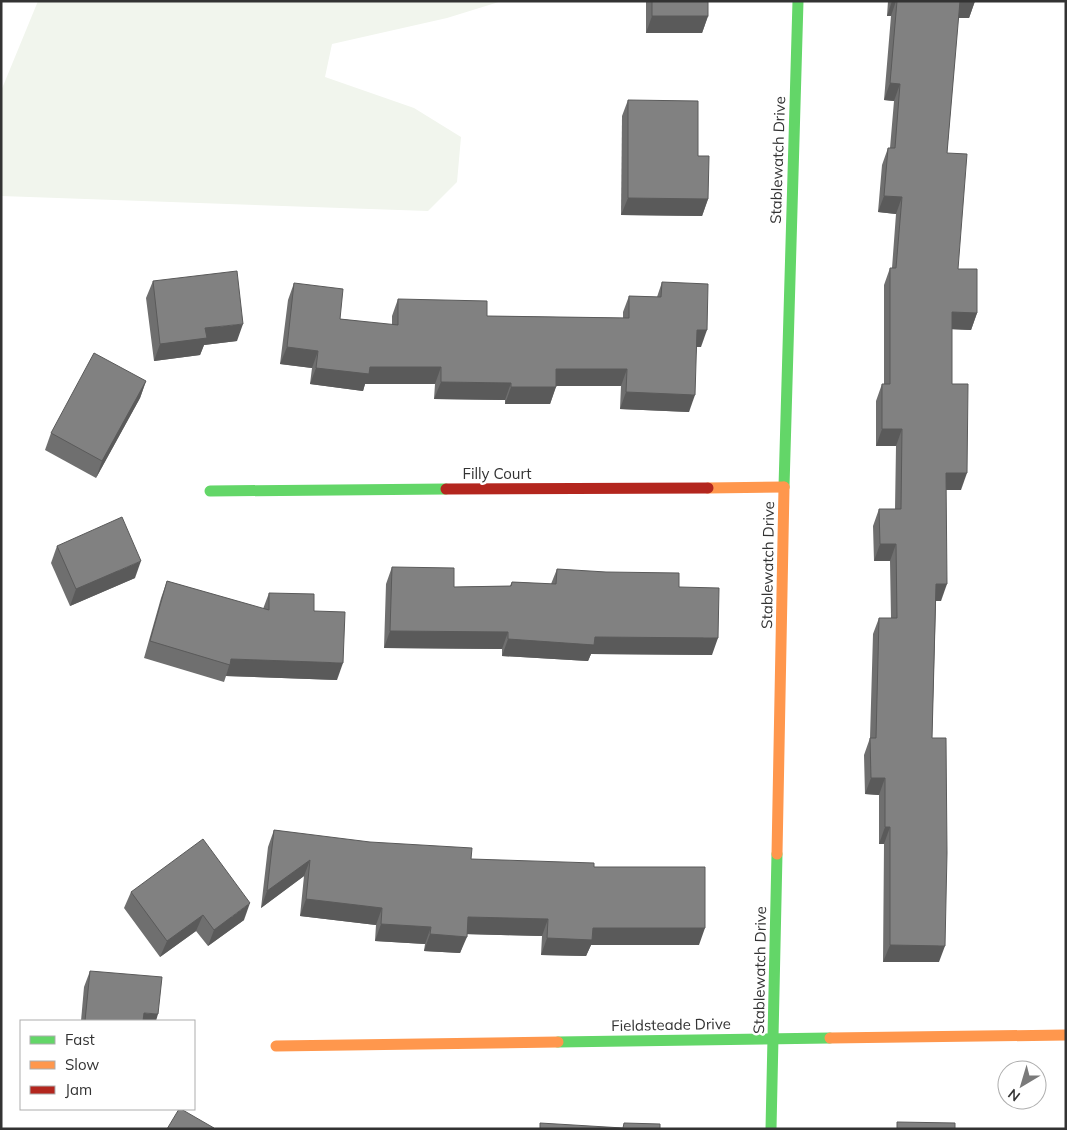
<svg xmlns="http://www.w3.org/2000/svg" width="1067" height="1130" font-family="Mulish,sans-serif">
	<style>
		.green { fill: #f1f5ed }
		.lines { fill: none; stroke-linecap: round; stroke-linejoin: round }
		.fast { stroke: #63d668; stroke-width: 11 }
		.slow { stroke: #ff974d; stroke-width: 11 }
		.jam { stroke: #b3261e; stroke-width: 11 }
		.wall { fill: #6f6f6f }
		.shaded-wall { fill: #5a5a5a }
		.building { fill: #818181; stroke: #5a5a5a }
		.labels { text-anchor: middle; stroke-width: 5; stroke-linejoin: round; paint-order: stroke }
		.street-label { font-size: 15px; fill: #333; stroke: #fff }
	</style>
	<rect width="100%" height="100%" fill="#fff"/>
	<!-- green -->
	<path class="green" d="M38,1h464l-55,17 -115,26 -7,33 89,31 47,29 -4,45 -29,29 -427,-15v-105z"/>
	<g class="lines">
		<!-- fast -->
		<g class="fast">
			<path d="M784,487l14,-486"/>
			<path d="M210,491l236,-2"/>
			<path d="M558,1042l272,-4"/>
			<path d="M771,1129l6,-275"/>
		</g>
		<!-- slow -->
		<g class="slow">
			<path d="M708,488l76,-1"/>
			<path d="M777,854l7,-367"/>
			<path d="M830,1038l236,-3"/>
			<path d="M276,1046l282,-4"/>
		</g>
		<!-- jam -->
		<path class="jam" d="M446,489l262,-1"/>
	</g>
	<!-- wall -->
	<g class="wall">
		<path d="M646,1h62v15l-6,17h-56z"/>
		<path d="M888,1h87l-6,17h-11l-11,135 11,116 19,44 -6,17 -19,-1v55l9,106h-15l-5,111h-5l-4,137 7,224h-56l1,-118h-5v-49l-14,-1 -1,-39 6,-17 3,-104 6,-16h12l-1,-57h-16l-1,-35 6,-17h16l1,-63h-20v-45l6,-17h2v-99l6,-17h2l4,-54 -18,-2 4,-47 6,-17h2l4,-47 -10,-1 7,-84h-4z"/>
		<path d="M628,100l70,56 10,43 -6,17 -81,-1 1,-99z"/>
		<path d="M153,281l84,60 -33,4 -4,10 -46,6 -8,-63z"/>
		<path d="M662,282l39,65h-4l-8,65 -69,-3 1,-23h-65l-6,18h-45v-4l-71,-1 1,-15h-70l-2,7 -53,-7 2,-16 -32,-4 8,-64 6,-17 46,36 52,6v-9l6,-17 89,17 136,2v-6l6,-16 28,1z"/>
		<path d="M146,381l-6,17 -44,80 -51,-28 6,-17z"/>
		<path d="M57,546l78,32 -65,28 -19,-43z"/>
		<path d="M392,567l62,20 56,-1 2,-4 39,2 6,-15 122,18 33,68 -121,-1 -3,7 -86,-5v-7l-118,-1 2,-64z"/>
		<path d="M167,581l96,28 6,-16 45,18 23,69 -111,-4 -2,6 -80,-24 17,-60z"/>
		<path d="M274,830l197,29 123,8 105,78h-108l-5,11 -45,-1 1,-19 -75,-2 -7,19 -36,-2 1,-7 -50,-3 1,-16 -76,-9 4,-40 -43,32 7,-61z"/>
		<path d="M131,892l113,28 -36,26 -12,-15 -36,26 -36,-49z"/>
		<path d="M90,971l66,50h-75l3,-34z"/>
	</g>
	<!-- shaded-wall -->
	<g class="shaded-wall">
		<path d="M892,1h4l-5,15h-4z"/>
		<path d="M959,1h16l-6,17h-16z"/>
		<path d="M652,16h56l-6,17h-56z"/>
		<path d="M890,83l10,1 -6,17 -10,-1z"/>
		<path d="M884,196l18,1 -6,17 -18,-2z"/>
		<path d="M628,198l80,1 -6,17 -81,-1z"/>
		<path d="M952,312l25,1 -6,17 -25,-1z"/>
		<path d="M243,324l-6,17 -33,4 -4,10 -46,6 6,-17 45,-16z"/>
		<path d="M697,330h10l-6,17h-10z"/>
		<path d="M287,347l31,4 -6,17 -32,-4z"/>
		<path d="M370,367h71l-6,17h-70l-2,7 -53,-7 6,-16z"/>
		<path d="M556,369h71l-6,17h-71z"/>
		<path d="M146,381l-6,17 -44,80 6,-17z"/>
		<path d="M441,382l70,1 -6,17 -71,-1z"/>
		<path d="M511,387h45l-6,17h-45z"/>
		<path d="M626,392l69,3 -6,17 -69,-3z"/>
		<path d="M882,429h20l-6,17h-20z"/>
		<path d="M946,473h21l-6,17h-22z"/>
		<path d="M880,544h16l-6,17h-16z"/>
		<path d="M141,561l-6,17 -65,28 6,-17z"/>
		<path d="M936,584h11l-6,17h-11z"/>
		<path d="M390,631l118,1 -6,17 -118,-1z"/>
		<path d="M595,637l123,1 -6,17 -121,-1 -3,7 -86,-5 6,-17z"/>
		<path d="M231,659l112,4 -6,17 -111,-4z"/>
		<path d="M871,778h14l-6,17 -14,-1z"/>
		<path d="M885,827h5l-6,17h-5z"/>
		<path d="M310,860l-6,16 -43,32 6,-17z"/>
		<path d="M306,899l76,9 -6,17 -76,-9z"/>
		<path d="M250,903l-6,17 -36,26 6,-16z"/>
		<path d="M203,915l-7,16 -36,26 7,-16z"/>
		<path d="M468,917l80,2 -6,17 -80,-2z"/>
		<path d="M381,924l50,3 -6,17 -50,-3z"/>
		<path d="M593,928h112l-6,17h-108l-5,11 -45,-1 6,-17z"/>
		<path d="M430,934l37,3 -7,16 -36,-2z"/>
		<path d="M890,945l55,1 -6,16h-56z"/>
		<path d="M144,1013l14,1 -2,7h-15z"/>
	</g>
	<!-- building -->
	<g class="building">
		<rect x="652" y="1" width="56" height="15"/>
		<path d="M897,1h63l-13,152 20,1 -9,115h19v44l-25,-1v72h16l-1,89h-21l1,111h-11l-4,154h14l1,115 -2,93 -55,-1v-118h-5v-49h-14l-1,-40h6l3,-120h18l-1,-74h-16l-1,-35h22l1,-80h-20v-45h8v-116h6l6,-71 -18,-1 4,-48h7l5,-64 -10,-1z"/>
		<path d="M628,100l70,1v55h11l-1,43 -80,-1z"/>
		<path d="M237,271l6,53 -38,4 2,10 -47,6 -7,-63z"/>
		<path d="M662,282l46,2 -1,46h-10l-2,65 -69,-3 1,-23h-71v18h-45v-4l-70,-1v-15h-71l-1,7 -53,-6 2,-17 -31,-4 7,-64 49,6 -3,30 58,6v-26l89,2v15l142,2v-22l32,1z"/>
		<path d="M94,353l52,28 -44,80 -51,-28z"/>
		<path d="M122,517l19,44 -65,28 -19,-43z"/>
		<path d="M392,567l62,1v19l57,-1 1,-4 44,2 1,-15 49,3 73,1v14l40,1 -1,50 -123,-1 -1,8 -86,-6v-7l-118,-1z"/>
		<path d="M167,581l102,29v-17l45,1v17l31,1 -2,51 -112,-4 -1,6 -80,-24z"/>
		<path d="M274,830l96,12 102,6 -1,11 123,4v4h111v61h-112l-1,12 -45,-2 1,-19 -80,-2 -1,20 -37,-3 1,-7 -50,-3 1,-16 -76,-9 4,-39 -43,31z"/>
		<path d="M203,839l47,64 -36,27 -11,-15 -36,26 -36,-49z"/>
		<path d="M90,971l72,6 -4,37 -14,-1 -1,8h-58z"/>
		<path d="M179,1109h2l33,19v1h-47z"/>
		<path d="M897,1122l58,1v6h-58z"/>
		<path d="M540,1123l83,5 1,-5 36,1v5h-120z"/>
	</g>
	<g class="labels">
		<!-- street labels -->
		<g class="street-label">
			<text transform="translate(778 160) rotate(-88)" y="5">Stablewatch Drive</text>
			<text x="497" y="479">Filly Court</text>
			<text transform="translate(768 565) rotate(-89)" y="5">Stablewatch Drive</text>
			<text transform="translate(760 970) rotate(-89)" y="5">Stablewatch Drive</text>
			<text transform="translate(671 1025) rotate(-1)" y="5">Fieldsteade Drive</text>
		</g>
	</g>
	<!-- border -->
	<rect width="1067" height="1130" fill="none" stroke="#333333" stroke-width="5"/>
	<!-- legend -->
	<rect x="20" y="1020" width="175" height="90" fill="#ffffff" stroke="#adadad"/>
	<rect x="30" y="1036" width="25" height="8" fill="#63d668" stroke="#adadad"/>
	<text x="65" y="1045" font-size="15" fill="#333333">Fast</text>
	<rect x="30" y="1061" width="25" height="8" fill="#ff974d" stroke="#adadad"/>
	<text x="65" y="1070" font-size="15" fill="#333333">Slow</text>
	<rect x="30" y="1086" width="25" height="8" fill="#b3261e" stroke="#adadad"/>
	<text x="65" y="1095" font-size="15" fill="#333333">Jam</text>
	<!-- north arrow -->
	<g transform="translate(1022 1085) rotate(218)"><circle r="24" fill="#ffffff" stroke="#adadad"/>
	<path d="M0-4L9 19L0 12L-9 19Z" fill="#7a7a7a"/>
	<text y="-8" font-size="14" font-weight="bold" text-anchor="middle" fill="#333333">N</text>
	</g>
</svg>
